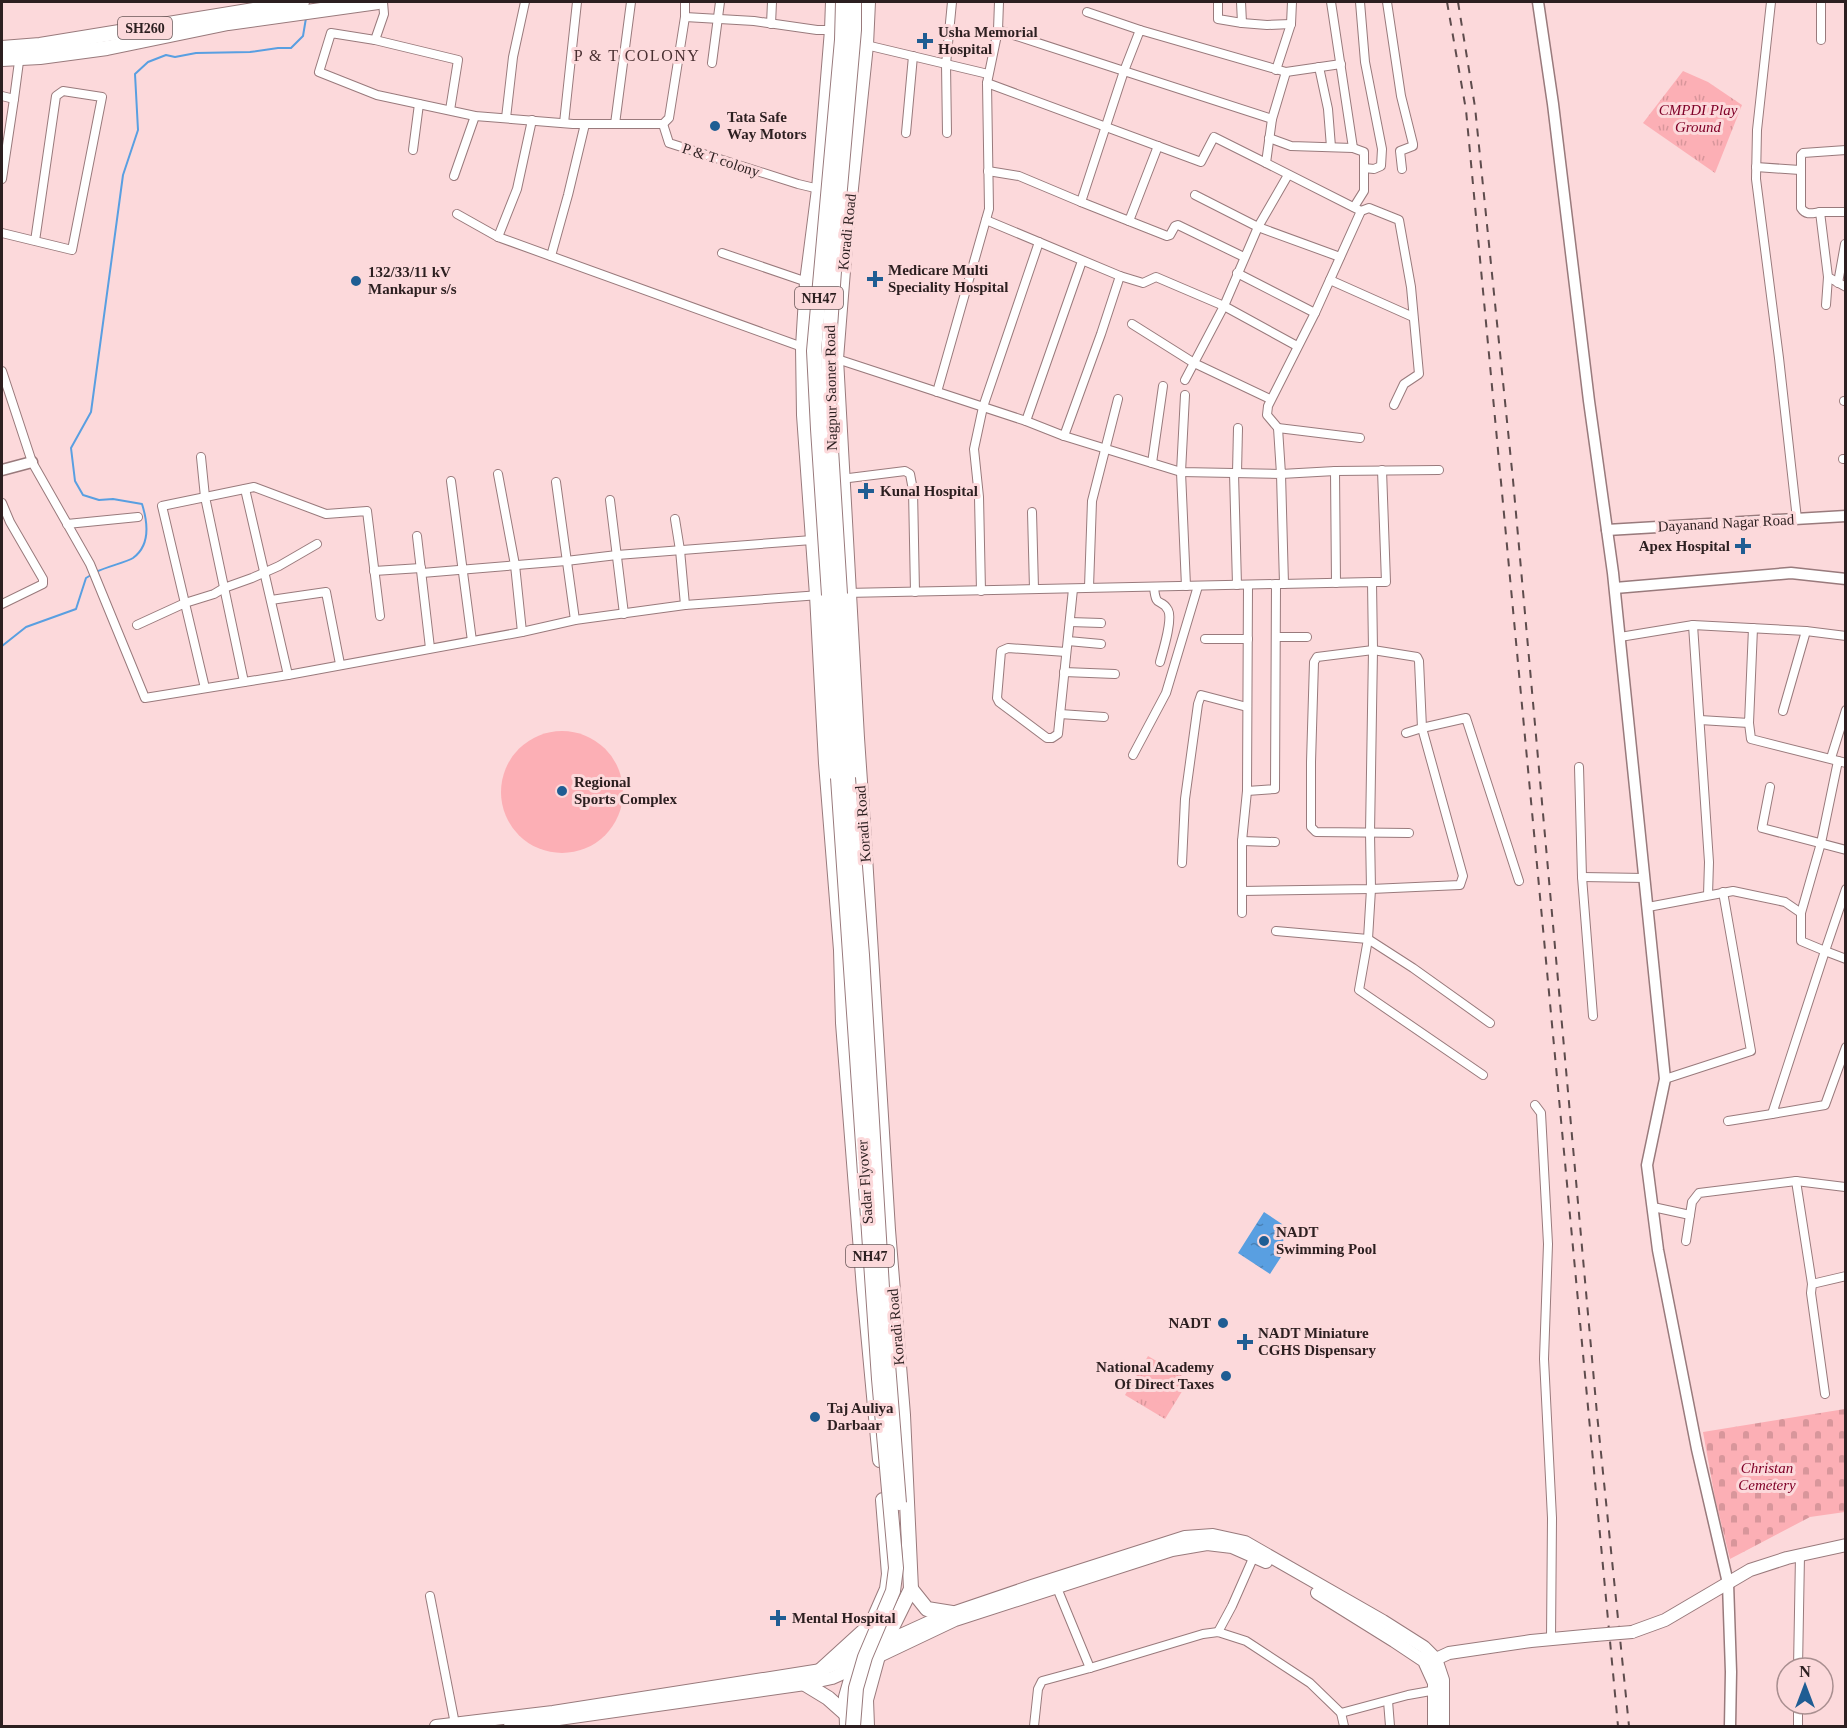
<svg xmlns="http://www.w3.org/2000/svg" width="1847" height="1728" font-family="Georgia,serif">
	<style>
		.cemetery { fill: url(#cemetery-stones) }
		.park { fill: url(#park-tufts) }
		.pitch { fill: #fcafb5 }
		.water { fill: url(#water-ripples) }
		.lines { fill: none; stroke-linecap: round; stroke-linejoin: round }
		.stream { stroke: #599fe1; stroke-width: 2 }
		.minor-casing { stroke: #997a7c; stroke-width: 10 }
		.tertiary-casing { stroke: #997a7c; stroke-width: 13 }
		.secondary-casing { stroke: #997a7c; stroke-width: 14 }
		.primary-casing { stroke: #997a7c; stroke-width: 16 }
		.trunk-casing { stroke: #997a7c; stroke-width: 16 }
		.minor { stroke: #fff; stroke-width: 8 }
		.tertiary { stroke: #fff; stroke-width: 10 }
		.secondary { stroke: #fff; stroke-width: 12 }
		.primary { stroke: #fff; stroke-width: 14 }
		.trunk { stroke: #fff; stroke-width: 14 }
		.rail { stroke: #5e4c4d; stroke-width: 2; stroke-dasharray: 8 8; stroke-linecap: butt }
		.secondary-bridge-casing { stroke: #997a7c; stroke-width: 14; stroke-linecap: butt }
		.trunk-bridge-casing { stroke: #997a7c; stroke-width: 16; stroke-linecap: butt }
		.secondary-bridge { stroke: #fff; stroke-width: 12 }
		.trunk-bridge { stroke: #fff; stroke-width: 14 }
		.poi-dot { fill: #1f5d93; stroke: #fcd9db; stroke-width: 2 }
		.labels { text-anchor: middle; stroke-width: 6; stroke-linejoin: round; paint-order: stroke }
		.shield { fill: #fcd9db; stroke: #6a5758; stroke-width: 1.5 }
		.shield-label { font-size: 14px; font-weight: bold; fill: #2c1f20 }
		.poi-label { font-size: 15px; font-weight: bold; fill: #2c1f20; stroke: #fcd9db; text-anchor: start }
		.park-label { font-size: 15px; font-style: italic; fill: #800229; stroke: #fcd9db }
		.street-label { font-size: 15px; fill: #2c1f20; stroke: #fcd9db }
		.neighbourhood-label { font-size: 16px; letter-spacing: 1.5px; fill: #492f31; stroke: #fcd9db }
	</style>
	<defs>
		<pattern id="cemetery-stones" width="16" height="16" patternUnits="userSpaceOnUse" patternTransform="scale(1.5)"><rect width="16" height="16" fill="#fcafb5"/><path d="M2 7V4a2 2 0 0 1 4 0v3zM10 15v-3a2 2 0 0 1 4 0v3z" fill="#d8969b"/></pattern>
		<pattern id="park-tufts" width="24" height="20" patternUnits="userSpaceOnUse" patternTransform="scale(1.5)"><rect width="24" height="20" fill="#fcafb5"/><path d="M3 7l-1-3M5 7V3M7 7l1-3M15 17l-1-3M17 17v-4M19 17l1-3" fill="none" stroke="#d8969b"/></pattern>
		<pattern id="water-ripples" width="26" height="14" patternUnits="userSpaceOnUse" patternTransform="scale(1.5)"><rect width="26" height="14" fill="#599fe1"/><path d="M2 4q2-2 4 0t4 0M15 11q2-2 4 0t4 0" fill="none" stroke="#4a81b6"/></pattern>
	</defs>
	<rect width="100%" height="100%" fill="#fcd9db"/>
	<!-- cemetery -->
	<path class="cemetery" d="M1845,1409v103l-35,5 -80,42 -15,-61 -12,-66z"/>
	<!-- park -->
	<g class="park">
		<path d="M1683,71l25,11 34,23 -27,68 -72,-50z"/>
		<path d="M1148,1356l41,24 -24,39 -40,-24z"/>
	</g>
	<!-- pitch -->
	<g class="pitch">
		<circle cx="562" cy="792" r="61"/>
		<path d="M1150,1364l12,7 -16,25 -11,-7z"/>
		<path d="M1170,1375l11,7 -16,25 -11,-7z"/>
	</g>
	<!-- water -->
	<path class="water" d="M1264,1212l27,18 -16,22 6,5 -11,17 -32,-21z"/>
	<g class="lines">
		<!-- stream -->
		<g class="stream">
			<path d="M96,572c10,-5 31,-10 37,-14 18,-13 15,-35 9,-54l-29,-5 -14,1 -16,-5 -8,-14 -4,-33 20,-36 32,-237 15,-45 -3,-56 13,-12 18,-7 9,2 21,-4 54,-1 28,-4h13l12,-12 3,-18"/>
			<path d="M2,646l24,-19 50,-18 10,-31 5,-3"/>
		</g>
		<!-- minor casing -->
		<g class="minor-casing">
			<g id="minor">
				<path d="M383,2l1,12 -9,26 -44,-7 -12,39 58,23 98,21 98,8h42"/>
				<path d="M631,2l-16,122h48l6,19 129,41 21,5"/>
				<path d="M1218,2v17l24,4 -1,-21"/>
				<path d="M1331,2l22,146"/>
				<path d="M1360,2l5,60 17,87 -1,17 -7,3 -10,-1"/>
				<path d="M1387,2l14,94 12,48v2l-13,5 2,18"/>
				<path d="M1771,2l-14,128 -1,49 23,179 18,161"/>
				<path d="M1087,12l53,18"/>
				<path d="M685,17l69,4 63,9h15"/>
				<path d="M1242,23l25,2 24,-1"/>
				<path d="M771,24l1,-22"/>
				<path d="M998,30l126,41 16,-41 146,42 -14,47"/>
				<path d="M375,40l83,20 -8,50"/>
				<path d="M1821,40v-38"/>
				<path d="M866,45l122,29"/>
				<path d="M712,63l8,-61"/>
				<path d="M1319,67l9,42 3,38"/>
				<path d="M1276,70l15,-46 1,-22"/>
				<path d="M1286,72l55,-8"/>
				<path d="M987,83l214,79 13,-25 52,26"/>
				<path d="M2,96l12,3"/>
				<path d="M506,118l7,-61 12,-55"/>
				<path d="M564,123l13,-121"/>
				<path d="M663,124l6,-6 16,-101v-15"/>
				<path d="M906,133l7,-77"/>
				<path d="M947,133l-1,-69 6,-62"/>
				<path d="M1269,138l22,8 62,2 11,4v39l-10,16"/>
				<path d="M413,150l6,-46"/>
				<path d="M1756,167l44,3"/>
				<path d="M988,171l31,5 62,26 43,-131 148,48 -6,44 95,48 -46,102 -47,93 -1,9 11,13 3,46 54,-3 104,-1"/>
				<path d="M454,176l21,-60"/>
				<path d="M2,179l12,-80 6,-45"/>
				<path d="M1195,195l63,32 82,30"/>
				<path d="M1081,202l48,19 29,-75"/>
				<path d="M1361,211l8,-3 30,12 12,67 8,87 -15,10 -10,21"/>
				<path d="M1820,212c-7,1 -14,4 -19,-4v-53l2,-2 43,-3"/>
				<path d="M1846,212h-26l8,65 18,10"/>
				<path d="M457,214l41,23 307,111"/>
				<path d="M986,220l134,56 23,7 13,-6 68,29 73,40"/>
				<path d="M1129,221l38,15 3,-1 5,-9 3,-1 66,32"/>
				<path d="M2,233l70,17 30,-153 -39,-6 -7,5 -21,145"/>
				<path d="M498,237l19,-48 15,-69"/>
				<path d="M722,253l85,29"/>
				<path d="M551,256l17,-61 17,-71"/>
				<path d="M1237,273l78,40"/>
				<path d="M1330,280l83,37"/>
				<path d="M1838,283l7,-39"/>
				<path d="M1826,305l2,-28"/>
				<path d="M1132,324l62,39 76,36"/>
				<path d="M834,358l192,63 38,15 117,36 100,2 3,110"/>
				<path d="M2,371l30,91 58,102 55,134 143,-23 234,-43 53,-12 110,-15 135,-10"/>
				<path d="M1185,380l39,-74 34,-79 30,-52"/>
				<path d="M937,392l52,-183 -2,-126 11,-53 1,-28"/>
				<path d="M1185,395l-4,77 5,114"/>
				<path d="M1844,401h2"/>
				<path d="M1026,421l56,-160"/>
				<path d="M1278,428l82,10"/>
				<path d="M1064,436l37,-102 19,-58"/>
				<path d="M201,457l4,40 39,185"/>
				<path d="M1843,459h3"/>
				<path d="M1152,463l11,-77"/>
				<path d="M1335,471l1,112"/>
				<path d="M1234,473l3,112"/>
				<path d="M1237,473l1,-45"/>
				<path d="M498,474l17,91 7,67"/>
				<path d="M841,479l64,-8 5,3 3,16 2,102"/>
				<path d="M451,481l21,160"/>
				<path d="M556,482l19,138"/>
				<path d="M245,489l43,186"/>
				<path d="M610,500l14,114"/>
				<path d="M2,503l8,19 33,57v5l-41,20"/>
				<path d="M1032,512l2,77"/>
				<path d="M675,519l5,31 5,55"/>
				<path d="M67,524l71,-7"/>
				<path d="M417,536l13,112"/>
				<path d="M374,571l47,-3"/>
				<path d="M422,573l144,-12 51,-6 195,-15"/>
				<path d="M1372,582h14l-4,-112"/>
				<path d="M1089,587l3,-86 26,-102"/>
				<path d="M1154,587c2,23 7,10 14,23 5,9 -5,41 -8,52"/>
				<path d="M981,591l-2,-94 -5,-48 9,-42 56,-165"/>
				<path d="M845,593l527,-11 1,68 -3,183 1,56 -3,50 -9,51 124,85"/>
				<path d="M271,600l55,-8 14,72"/>
				<path d="M1070,622l31,1"/>
				<path d="M137,625l48,-22 29,-9 10,-6 28,-10 27,-12 38,-22"/>
				<path d="M1693,625l16,237 -1,33"/>
				<path d="M1276,637h31"/>
				<path d="M1620,637l73,-12 113,6 40,5"/>
				<path d="M1205,639h43"/>
				<path d="M1068,641l33,3"/>
				<path d="M1066,652l-58,-4 -7,3 -4,47 2,4 48,36h5l6,-4 15,-145"/>
				<path d="M1064,672l51,2"/>
				<path d="M205,688l-43,-182 92,-19 72,27 41,-3 13,105"/>
				<path d="M1783,711l23,-80"/>
				<path d="M1060,714l44,3"/>
				<path d="M1700,720l49,3 4,-95"/>
				<path d="M1749,723l2,16 95,24"/>
				<path d="M1406,733l16,-5 44,-10 53,163"/>
				<path d="M1133,755l33,-62 32,-107"/>
				<path d="M1831,758l15,-48"/>
				<path d="M1579,767l3,110 11,139"/>
				<path d="M1770,787l-8,41 84,22"/>
				<path d="M1247,791l28,-2 1,-205"/>
				<path d="M1242,841l33,1"/>
				<path d="M1182,863l3,-64 13,-95 3,-9 46,12"/>
				<path d="M1582,877l63,1"/>
				<path d="M1242,891l129,-2 89,-4 3,-9 -41,-148 -3,-67 -2,-4 -44,-7 -56,7 -3,5 -3,100v65l5,5 93,1"/>
				<path d="M1648,907l85,-16 52,11 16,11v28l24,10 21,-62"/>
				<path d="M1242,913v-72l5,-50 1,-206"/>
				<path d="M1801,913l20,-70 17,-82"/>
				<path d="M1276,931l92,8 45,29 77,55"/>
				<path d="M1846,959l-21,-8 -53,163 53,-9 21,-58"/>
				<path d="M1665,1079l86,-28 -28,-159"/>
				<path d="M1535,1105l6,8 7,131 -4,115 8,159 -1,121"/>
				<path d="M1728,1121l44,-7"/>
				<path d="M1796,1181l16,103 -1,9 14,101"/>
				<path d="M1653,1207l37,8"/>
				<path d="M1686,1241l6,-39 7,-9 97,-12 49,6"/>
				<path d="M1812,1284l34,-8"/>
				<path d="M1057,1588l33,80"/>
				<path d="M430,1596l25,128"/>
				<path d="M1218,1632l14,-26 22,-50"/>
				<path d="M1798,1668l2,-113"/>
				<path d="M1388,1701l2,25"/>
				<path d="M1341,1713l67,-18 28,-5"/>
				<path d="M1034,1726l4,-37 4,-8 48,-13 113,-34 15,-2 28,9 64,42 31,30 3,13"/>
				<path d="M1798,1726v-22"/>
			</g>
		</g>
		<!-- tertiary casing -->
		<g class="tertiary-casing">
			<g id="tertiary">
				<path d="M1538,2l15,102 36,297 24,172 52,506 -18,86 11,85 39,199 31,134 3,89 -1,54"/>
				<path d="M2,470l30,-8"/>
				<path d="M1607,530l239,-14"/>
				<path d="M1615,588l176,-15 55,6"/>
			</g>
		</g>
		<!-- secondary casing -->
		<g class="secondary-casing">
			<g id="secondary">
				<path d="M1317,1593l77,48 30,20 10,22v43"/>
				<path d="M1632,1632l33,-12 85,-50 37,-12 59,-13"/>
				<path d="M881,1644l57,-26 94,-32 153,-49 28,-2 32,7 138,79 41,26 12,12 7,21v46"/>
				<path d="M875,1658l80,-38 217,-70 35,-6 25,3 34,15"/>
				<path d="M1430,1665l6,-6 13,-6 82,-12 64,-6"/>
				<path d="M436,1726l117,-14 268,-42 44,-18"/>
				<path d="M510,1726l295,-42 27,-6 27,-12"/>
			</g>
		</g>
		<!-- primary casing -->
		<g class="primary-casing">
			<g id="primary">
				<path d="M833,2l-1,28 -13,159 -12,93 -4,65 1,68 13,180 9,168 15,187 2,73 21,266 16,171"/>
				<path d="M911,1589l16,20 25,4"/>
				<path d="M821,1670l45,-41"/>
				<path d="M805,1684l23,14 18,16"/>
				<path d="M847,1726l-1,-29 12,-42 29,-66 2,-15 -6,-74"/>
				<path d="M867,1726l-1,-26 12,-44 33,-67 -8,-174 -15,-185 -24,-390 -7,-102 -21,-379 9,-114 21,-200 2,-43"/>
			</g>
		</g>
		<!-- trunk casing -->
		<g class="trunk-casing">
			<g id="trunk">
				<path d="M2,48l38,-3 262,-43"/>
				<path d="M2,59l38,-2 67,-9 121,-25 150,-21"/>
				<path d="M840,594l1,67 7,117"/>
				<path d="M829,595l4,109 5,74"/>
			</g>
		</g>
		<!-- minor -->
		<use href="#minor" class="minor"/>
		<!-- tertiary -->
		<use href="#tertiary" class="tertiary"/>
		<!-- secondary -->
		<use href="#secondary" class="secondary"/>
		<!-- primary -->
		<use href="#primary" class="primary"/>
		<!-- trunk -->
		<use href="#trunk" class="trunk"/>
		<!-- rail -->
		<g class="rail">
			<path d="M1447,2l19,108 152,1616"/>
			<path d="M1458,2l17,105 38,373 84,934 32,312"/>
		</g>
		<!-- secondary-bridge casing -->
		<g class="secondary-bridge-casing">
			<path id="secondary-bridge" d="M1595,1635l37,-3"/>
		</g>
		<!-- trunk-bridge casing -->
		<g class="trunk-bridge-casing">
			<g id="trunk-bridge">
				<path d="M840,594l-10,-161 -2,-77 11,-156 15,-170v-28"/>
				<path d="M829,595l-11,-166 -4,-78 28,-311 1,-38"/>
				<path d="M838,778l41,601 17,189 -3,23 -28,66 -9,31 -3,38"/>
				<path d="M848,778l14,177 20,333 17,215"/>
			</g>
		</g>
		<!-- secondary-bridge -->
		<use href="#secondary-bridge" class="secondary-bridge"/>
		<!-- trunk-bridge -->
		<use href="#trunk-bridge" class="trunk-bridge"/>
	</g>
	<!-- markers -->
	<g class="poi-dot">
		<path d="M922 32h6v6h6v6h-6v6h-6v-6h-6v-6h6z"/>
		<circle cx="715" cy="126" r="6"/>
		<path d="M872 270h6v6h6v6h-6v6h-6v-6h-6v-6h6z"/>
		<circle cx="356" cy="281" r="6"/>
		<path d="M863 482h6v6h6v6h-6v6h-6v-6h-6v-6h6z"/>
		<path d="M1740 537h6v6h6v6h-6v6h-6v-6h-6v-6h6z"/>
		<circle cx="562" cy="791" r="6"/>
		<circle cx="1264" cy="1241" r="6"/>
		<circle cx="1223" cy="1323" r="6"/>
		<path d="M1242 1333h6v6h6v6h-6v6h-6v-6h-6v-6h6z"/>
		<circle cx="1226" cy="1376" r="6"/>
		<circle cx="815" cy="1417" r="6"/>
		<path d="M775 1609h6v6h6v6h-6v6h-6v-6h-6v-6h6z"/>
	</g>
	<g class="labels">
		<!-- shield labels -->
		<g class="shield">
			<rect x="118" y="17" width="54" height="22" rx="4.5"/>
			<rect x="795" y="287" width="48" height="22" rx="4.5"/>
			<rect x="846" y="1245" width="48" height="22" rx="4.5"/>
		</g>
		<g class="shield-label">
			<text x="145" y="33">SH260</text>
			<text x="819" y="303">NH47</text>
			<text x="870" y="1261">NH47</text>
		</g>
		<!-- poi labels -->
		<g class="poi-label">
			<text x="938" y="37">Usha Memorial<tspan x="938" dy="17">Hospital</tspan></text>
			<text x="727" y="122">Tata Safe<tspan x="727" dy="17">Way Motors</tspan></text>
			<text x="888" y="275">Medicare Multi<tspan x="888" dy="17">Speciality Hospital</tspan></text>
			<text x="368" y="277">132/33/11 kV<tspan x="368" dy="17">Mankapur s/s</tspan></text>
			<text x="880" y="496">Kunal Hospital</text>
			<text x="1730" y="551" text-anchor="end">Apex Hospital</text>
			<text x="574" y="787">Regional<tspan x="574" dy="17">Sports Complex</tspan></text>
			<text x="1276" y="1237">NADT<tspan x="1276" dy="17">Swimming Pool</tspan></text>
			<text x="1211" y="1328" text-anchor="end">NADT</text>
			<text x="1258" y="1338">NADT Miniature<tspan x="1258" dy="17">CGHS Dispensary</tspan></text>
			<text x="1214" y="1372" text-anchor="end">National Academy<tspan x="1214" dy="17">Of Direct Taxes</tspan></text>
			<text x="827" y="1413">Taj Auliya<tspan x="827" dy="17">Darbaar</tspan></text>
			<text x="792" y="1623">Mental Hospital</text>
		</g>
		<!-- park labels -->
		<g class="park-label">
			<text x="1698" y="115">CMPDI Play<tspan x="1698" dy="17">Ground</tspan></text>
			<text x="1767" y="1473">Christan<tspan x="1767" dy="17">Cemetery</tspan></text>
		</g>
		<!-- street labels -->
		<g class="street-label">
			<text transform="translate(721 160) rotate(18)" y="5">P &amp; T colony</text>
			<text transform="translate(847 232) rotate(-84)" y="5">Koradi Road</text>
			<text transform="translate(831 388) rotate(-91)" y="5">Nagpur Saoner Road</text>
			<text transform="translate(1726 523) rotate(-3)" y="5">Dayanand Nagar Road</text>
			<text transform="translate(863 824) rotate(-94)" y="5">Koradi Road</text>
			<text transform="translate(865 1182) rotate(-94)" y="5">Sadar Flyover</text>
			<text transform="translate(896 1327) rotate(-95)" y="5">Koradi Road</text>
		</g>
		<!-- neighbourhood labels -->
		<g class="neighbourhood-label">
			<text x="637" y="61">P &amp; T COLONY</text>
		</g>
	</g>
	<!-- border -->
	<rect width="1847" height="1728" fill="none" stroke="#2c1f20" stroke-width="6"/>
	<!-- north arrow -->
	<g transform="translate(1805 1686)"><circle r="28" fill="#fcd9db" stroke="#a98f90" stroke-width="1.5"/>
	<path d="M0-4.5L10 22L0 15L-10 22Z" fill="#1f5d93"/>
	<text y="-9" font-size="16" font-weight="bold" text-anchor="middle" fill="#2c1f20">N</text>
	</g>
</svg>
